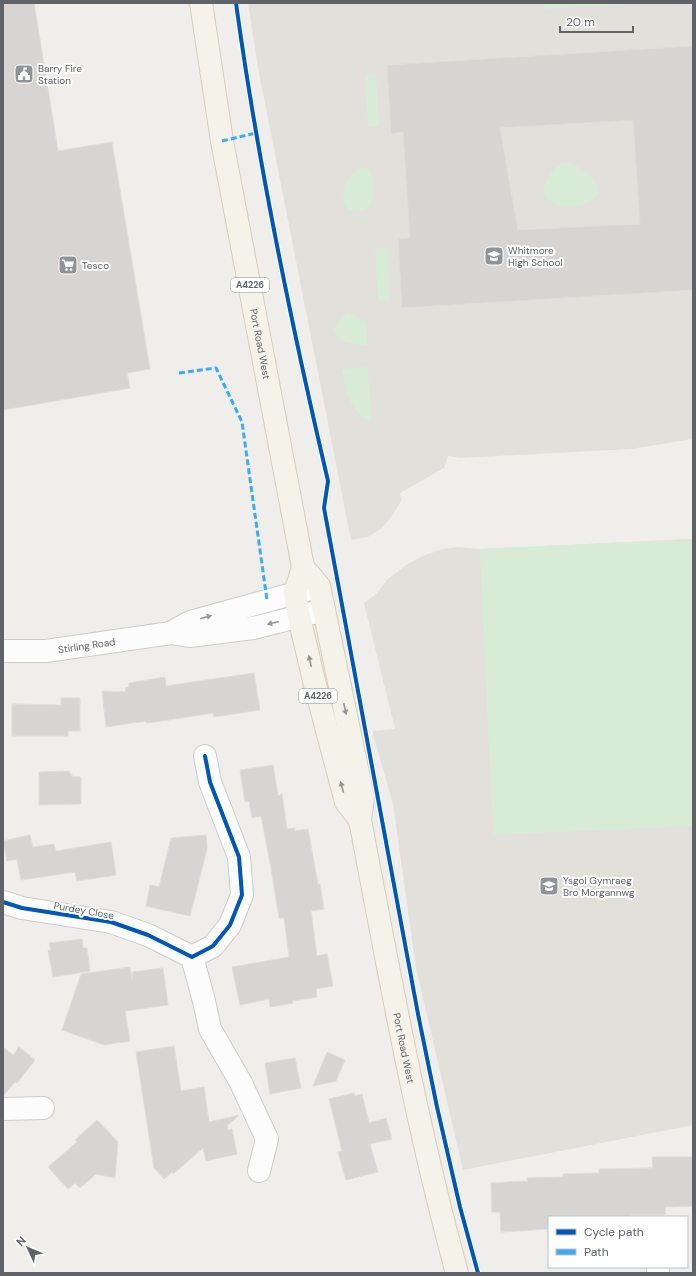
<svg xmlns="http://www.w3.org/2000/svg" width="696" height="1276" font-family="'DM Sans',sans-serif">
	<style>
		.education { fill: #e2e0da }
		.green { fill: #d8ebd6 }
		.building { fill: #d6d5d3; stroke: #deddd9; fill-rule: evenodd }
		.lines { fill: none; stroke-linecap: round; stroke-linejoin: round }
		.minor-casing { stroke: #cbcccc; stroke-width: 24 }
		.primary-casing { stroke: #d7ceb8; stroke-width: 24 }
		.minor { stroke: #fdfcfc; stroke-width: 22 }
		.primary { stroke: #f4f2e9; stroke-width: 22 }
		.quiet { stroke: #3fa9f5; stroke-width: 3; stroke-dasharray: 6 3; stroke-linecap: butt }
		.cycleway-casing { stroke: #fff; stroke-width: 6 }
		.cycleway { stroke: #0057b8; stroke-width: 4 }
		.oneway { fill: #96999c }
		.oneway2 { fill: #939595 }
		.labels { text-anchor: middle; stroke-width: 4; stroke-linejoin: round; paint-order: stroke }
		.shield { fill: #fff; stroke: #8f9295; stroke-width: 1 }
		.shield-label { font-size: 9px; font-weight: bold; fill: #5f6368 }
		.poi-label { font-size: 10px; fill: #5f6368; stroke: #fff; text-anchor: start }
		.street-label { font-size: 10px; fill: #5f6368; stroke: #fff }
	</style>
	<rect width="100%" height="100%" fill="#efeeea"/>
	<!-- education -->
	<g class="education">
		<path d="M248,3h445v436l-62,10 -171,9 -12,-2 -4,12 -44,25 1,8 -9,15 -10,12 -14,9 -17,3 -92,-467z"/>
		<path d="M693,539v586l-230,45 -47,-202 -23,-164 -21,-73 23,-2 -31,-126 12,-9 12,-15 18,-14 19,-10 18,-6 15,-2 22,2z"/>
	</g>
	<!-- green -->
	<g class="green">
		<path d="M544,3h106l-105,6z"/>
		<path d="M374,74l2,1 3,49 -1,2 -7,1 -3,-1 -3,-49 1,-2z"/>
		<path d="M562,163c4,0 8,0 12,2 10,4 31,19 22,31 -12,17 -66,13 -49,-17 4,-6 9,-12 15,-16z"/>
		<path d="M362,167c2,1 4,1 6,2 7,5 7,27 4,34 -5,10 -18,10 -26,5 -7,-16 0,-33 16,-41z"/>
		<path d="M384,247l3,2 3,48 -1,3 -8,1 -3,-2 -3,-49 2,-2z"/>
		<path d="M346,312l21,10v23c-13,0 -32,-2 -33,-17z"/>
		<path d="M368,367l3,52 -2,2c-20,-11 -23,-30 -27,-51l2,-1z"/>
		<path d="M693,539v287l-200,9 -13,-286z"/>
	</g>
	<!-- building -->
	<g class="building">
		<path d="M3,3h31l24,148 54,-9 38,227 -23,4 3,15 -127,22z"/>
		<path d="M693,46v244l-291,18 -4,-69 12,-1 -7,-106 -12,2 -4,-69zM633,120l7,104 -122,6 -18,-102z"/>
		<path d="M254,673l6,37 -46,7 -1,-4 -51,8 -16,2v-2l-40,6 -4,-36 24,1 -1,-4 4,-1v-4l36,-6 1,9z"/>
		<path d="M61,698h19v33h-12v5h-56v-32l49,1z"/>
		<path d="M273,765l5,31 4,-2 5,35 8,-1v3l13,-2 10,56 2,-1 4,25 -13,2 6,45 10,-2 6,32 -17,3 1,8 -25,4 1,2 -23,4 -1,-8 -29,6 -8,-38 57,-10 -5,-39h-5l-8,-50 -10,-52 -9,2 -3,-17 -4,1 -5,-32z"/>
		<path d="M69,771l1,3h2v3h9v27l-42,1v-33z"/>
		<path d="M30,835l3,12 21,-3 2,7 55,-9 5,33 -39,6 -2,-9 -54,8 -4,-21 -10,2 -4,-20z"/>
		<path d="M206,835l1,14 -17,67 -44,-10 4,-21 9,2 12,-49z"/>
		<path d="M82,939l1,9h4l3,23 -37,6 -5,-27h3l-2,-7z"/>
		<path d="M130,967l2,13 1,-8 30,-4 5,37 -43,6 5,30 -26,4 -42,-15 19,-56z"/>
		<path d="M174,1046l7,45 23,-4 5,35 30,-7 -12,11 1,4 4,-1 5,25 -31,7 -3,-13 -30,26 -1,-2 -8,7 -10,-11 -18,-116z"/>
		<path d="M3,1047l10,8 6,-8 16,13 -18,23 -2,-1 -12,14z"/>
		<path d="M327,1052l18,8 -9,21 -23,5z"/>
		<path d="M295,1058l6,30 -31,6 -5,-31z"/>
		<path d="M354,1093l1,3 7,-2 7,29 17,-5 6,21 -22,5 8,28 -32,8 -8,-28 4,-1 -13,-52z"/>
		<path d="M97,1120l21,22 -3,36 -19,-4 -16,14 -5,-5 -7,6 -20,-22 29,-25 -2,-2z"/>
		<path d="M652,1157h41v49l-28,1v8h-34v2h-82v12l-48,3 -1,-20h-8l-1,-29 36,-2v-3l36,-1v-3l36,-1v-4l54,-1z"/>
	</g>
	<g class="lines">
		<!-- minor casing -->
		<g class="minor-casing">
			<g id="minor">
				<path d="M172,632l18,-10 124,-34"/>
				<path id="s1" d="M3,651h43l125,-18 19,3 63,-8 71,-18"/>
				<path d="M3,902l19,6 89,14 37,13 44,22 21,-11 17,-21 12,-30 -3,-38 -29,-75 -5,-26"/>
				<path d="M192,957l12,44 6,28 31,54 26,56 -8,32"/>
				<path d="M3,1109l40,-1"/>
				<path d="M658,1267v6"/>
			</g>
		</g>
		<!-- primary casing -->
		<g class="primary-casing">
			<g id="primary">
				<path id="s2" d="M201,3l21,138 81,426 16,19 44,211 -3,23c29,152 56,304 97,453"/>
				<path d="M303,567l-8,26 4,24 16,68 31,117 14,18"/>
			</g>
		</g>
		<!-- minor -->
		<use href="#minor" class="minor"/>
		<!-- primary -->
		<use href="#primary" class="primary"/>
		<!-- quiet -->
		<g class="quiet">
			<path d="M222,141l34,-8"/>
			<path d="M179,373l37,-5 26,54 25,178"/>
		</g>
		<!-- cycleway casing -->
		<g class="cycleway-casing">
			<g id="cycleway">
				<path d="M236,3c22,161 55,320 92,478l-4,27 94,506 19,93 23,100 18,66"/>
				<path d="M3,902l19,6 89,14 37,13 44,22 21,-11 17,-21 12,-30 -3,-38 -29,-75 -5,-26"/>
			</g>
		</g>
		<!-- cycleway -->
		<use href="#cycleway" class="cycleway"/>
	</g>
	<!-- one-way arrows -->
	<defs><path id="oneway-solid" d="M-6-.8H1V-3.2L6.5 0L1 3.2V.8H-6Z"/></defs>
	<g class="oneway">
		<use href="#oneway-solid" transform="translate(206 617) rotate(-16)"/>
		<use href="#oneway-solid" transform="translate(273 623) rotate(167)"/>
	</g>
	<g class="oneway2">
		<use href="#oneway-solid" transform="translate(310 661) rotate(-103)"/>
		<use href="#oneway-solid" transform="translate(345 709) rotate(78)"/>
		<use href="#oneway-solid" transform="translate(342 787) rotate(-105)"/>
	</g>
	<!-- icons -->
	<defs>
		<g id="civic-square" transform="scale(1)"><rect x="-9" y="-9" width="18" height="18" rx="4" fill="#919496" stroke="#fff"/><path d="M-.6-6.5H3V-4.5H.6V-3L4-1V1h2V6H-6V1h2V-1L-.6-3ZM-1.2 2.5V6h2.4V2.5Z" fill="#fff"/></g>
		<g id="school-square" transform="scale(1)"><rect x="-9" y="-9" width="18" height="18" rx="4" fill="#919496" stroke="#fff"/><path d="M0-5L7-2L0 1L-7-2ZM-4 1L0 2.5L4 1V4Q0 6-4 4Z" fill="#fff"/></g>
		<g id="supermarket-square" transform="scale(1)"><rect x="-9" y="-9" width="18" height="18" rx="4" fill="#919496" stroke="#fff"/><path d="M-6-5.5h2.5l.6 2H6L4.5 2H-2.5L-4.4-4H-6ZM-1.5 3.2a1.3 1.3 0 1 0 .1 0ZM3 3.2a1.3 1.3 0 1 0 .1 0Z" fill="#fff"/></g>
	</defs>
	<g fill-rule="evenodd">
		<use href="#civic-square" x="24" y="74"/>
		<use href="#school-square" x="494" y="256"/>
		<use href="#supermarket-square" x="68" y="265"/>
		<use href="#school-square" x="549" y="886"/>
	</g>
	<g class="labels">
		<!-- shield labels -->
		<g class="shield">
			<rect x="231" y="278" width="38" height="14" rx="3"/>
			<rect x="299" y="689" width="38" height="14" rx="3"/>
		</g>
		<g class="shield-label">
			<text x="250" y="288">A4226</text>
			<text x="318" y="699">A4226</text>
		</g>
		<!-- poi labels -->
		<g class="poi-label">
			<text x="38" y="72">Barry Fire<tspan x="38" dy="12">Station</tspan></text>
			<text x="508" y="254">Whitmore<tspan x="508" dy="12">High School</tspan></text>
			<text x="82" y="269">Tesco</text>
			<text x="563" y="884">Ysgol Gymraeg<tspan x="563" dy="12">Bro Morgannwg</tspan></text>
		</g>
		<!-- street labels -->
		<g class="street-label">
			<text dy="4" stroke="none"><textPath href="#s2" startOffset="346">Port Road West</textPath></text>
			<text dy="4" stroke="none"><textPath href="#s1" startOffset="84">Stirling Road</textPath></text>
			<text transform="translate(84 910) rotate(10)" y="4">Purdey Close</text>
			<text dy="4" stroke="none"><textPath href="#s2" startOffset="1069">Port Road West</textPath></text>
		</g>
	</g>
	<!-- border -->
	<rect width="696" height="1276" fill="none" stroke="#5f6368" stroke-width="8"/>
	<!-- legend -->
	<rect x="548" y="1216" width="140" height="52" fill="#ffffff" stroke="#bfc1c3"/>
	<rect x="556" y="1229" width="20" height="6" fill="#0057b8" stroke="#bfc1c3"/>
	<text x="584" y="1236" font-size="12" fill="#5f6368">Cycle path</text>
	<rect x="556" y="1249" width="20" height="6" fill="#3fa9f5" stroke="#bfc1c3"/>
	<text x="584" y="1256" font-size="12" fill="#5f6368">Path</text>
	<!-- north arrow -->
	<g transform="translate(28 1248) rotate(314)" stroke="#ffffff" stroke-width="3" paint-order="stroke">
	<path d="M0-3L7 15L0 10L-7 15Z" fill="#5f6368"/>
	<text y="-6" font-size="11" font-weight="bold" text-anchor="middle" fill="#5f6368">N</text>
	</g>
	<!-- scale -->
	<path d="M560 26v6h73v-6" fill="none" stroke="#5f6368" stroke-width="2"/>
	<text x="566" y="26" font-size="12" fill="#5f6368" stroke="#ffffff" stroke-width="3" paint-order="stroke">20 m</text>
</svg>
